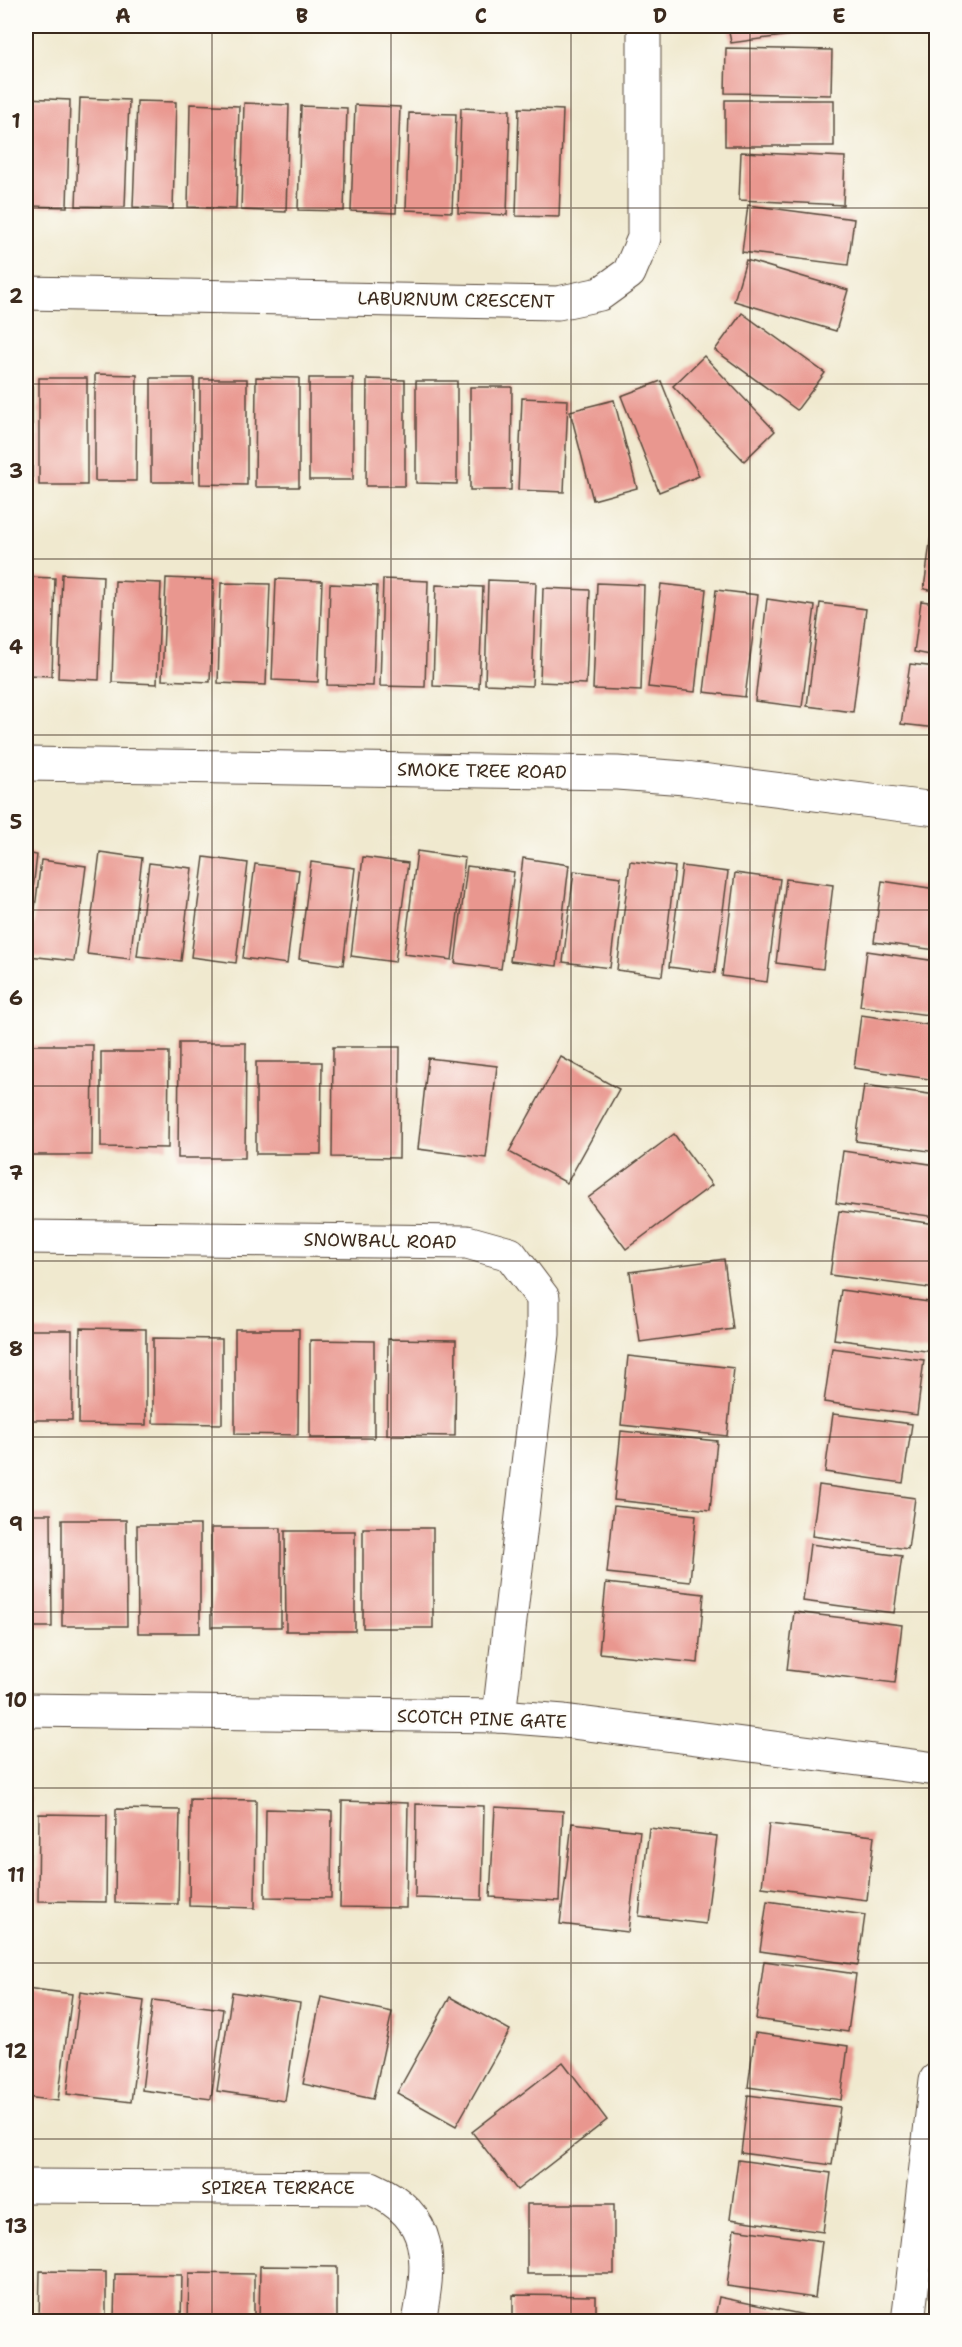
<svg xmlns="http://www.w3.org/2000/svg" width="962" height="2347" font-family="'Shantell Sans',sans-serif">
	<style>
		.building { fill: #e9978f }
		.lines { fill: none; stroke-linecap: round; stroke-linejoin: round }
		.minor-casing { stroke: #564739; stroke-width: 35 }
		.minor { stroke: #fff; stroke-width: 33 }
		.grid { fill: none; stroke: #3b2a1e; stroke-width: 1.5; stroke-opacity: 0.55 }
		.labels { text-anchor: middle; stroke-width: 4.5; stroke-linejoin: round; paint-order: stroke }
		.street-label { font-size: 18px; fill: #3b2a1e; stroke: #fdfcf7 }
		.neatline { fill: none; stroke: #3b2a1e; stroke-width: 2 }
		.grid-label { font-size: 20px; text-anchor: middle; font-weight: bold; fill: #3b2a1e }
	</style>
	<rect width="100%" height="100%" fill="#fdfcf7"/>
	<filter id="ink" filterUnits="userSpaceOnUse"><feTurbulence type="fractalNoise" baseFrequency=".0167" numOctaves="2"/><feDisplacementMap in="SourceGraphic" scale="12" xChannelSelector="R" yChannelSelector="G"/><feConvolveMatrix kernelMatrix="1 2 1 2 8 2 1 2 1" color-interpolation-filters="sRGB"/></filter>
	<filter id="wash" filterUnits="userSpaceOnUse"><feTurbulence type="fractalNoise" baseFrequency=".008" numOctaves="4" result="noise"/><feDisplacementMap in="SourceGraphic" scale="24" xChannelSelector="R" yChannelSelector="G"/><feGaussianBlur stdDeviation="1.35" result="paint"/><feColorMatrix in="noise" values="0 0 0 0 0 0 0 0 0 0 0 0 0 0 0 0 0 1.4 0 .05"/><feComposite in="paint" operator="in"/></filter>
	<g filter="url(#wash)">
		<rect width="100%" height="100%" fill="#f0e9cf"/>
		<g id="blocks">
			<!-- building -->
			<g class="building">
				<path d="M728,26h107v3l-104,14z"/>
				<path d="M726,48l106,2 -1,45 -106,-2z"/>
				<path d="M26,98l44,2 -3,107 -41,-1z"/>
				<path d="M80,98l49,2 -4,107 -49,-1z"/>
				<rect x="725" y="100" width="109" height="46"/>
				<path d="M137,101l39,1 -3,107 -40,-2z"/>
				<path d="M244,103l45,2 -3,107 -45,-2z"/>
				<path d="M190,104l49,2 -3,103 -48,-2z"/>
				<path d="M355,105l45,2 -4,106 -45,-2z"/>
				<path d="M301,106l46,2 -3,103 -46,-1z"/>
				<path d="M461,108l49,2 -3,105 -49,-2z"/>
				<path d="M519,108l44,2 -4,107 -43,-1z"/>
				<path d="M409,113l47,1 -4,98 -46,-2z"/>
				<path d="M741,152l104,5 -2,48 -104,-5z"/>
				<path d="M748,205l106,14 -6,46 -106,-13z"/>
				<path d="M746,260l102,30 -12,41 -102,-30z"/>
				<path d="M742,313l83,60 -28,37 -82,-60z"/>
				<path d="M704,356l71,75 -31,30 -71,-75z"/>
				<path d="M95,374l42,1 -1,106h-41z"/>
				<path d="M256,377l43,1v109h-44z"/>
				<rect x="39" y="378" width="48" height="107"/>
				<path d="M151,378h43l-1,104h-42z"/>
				<rect x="309" y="378" width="44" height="102"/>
				<path d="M200,379h47v106l-47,-1z"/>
				<path d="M367,379l38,1v106h-39z"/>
				<path d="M416,381h41v103l-41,-1z"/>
				<path d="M661,381l38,95 -40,16 -38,-96z"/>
				<path d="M26,385l6,1v97h-6z"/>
				<path d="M470,387h42l-1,103h-41z"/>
				<path d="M522,398l46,2 -4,92 -46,-2z"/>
				<path d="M614,400l23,88 -44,12 -23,-89z"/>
				<path d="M931,535l5,1v55l-12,-2z"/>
				<path d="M62,574l41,2 -4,104 -41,-2z"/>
				<path d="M26,577l29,1 -3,98 -26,-1z"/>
				<path d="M166,578l48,2 -4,102 -48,-2z"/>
				<path d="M276,579l46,2 -4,101 -46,-2z"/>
				<path d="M383,579l45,2 -3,106 -45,-1z"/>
				<path d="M488,580l48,2 -4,104 -47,-2z"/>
				<path d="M115,581l46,2 -4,101 -45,-2z"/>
				<path d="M221,583l49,1 -4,101 -48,-2z"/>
				<path d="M597,583l47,2 -3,106 -48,-2z"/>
				<path d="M330,584l47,2 -4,100 -46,-1z"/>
				<path d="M661,584l45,5 -11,103 -47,-5z"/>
				<path d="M436,585l47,2 -4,101 -46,-2z"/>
				<path d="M543,588l47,2 -4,94 -46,-2z"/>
				<path d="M716,590l42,5 -13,102 -41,-5z"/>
				<path d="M767,599l48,7 -13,101 -47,-6z"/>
				<path d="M921,601l15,2v53l-22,-4z"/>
				<path d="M820,603l46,6 -13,103 -46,-6z"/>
				<path d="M910,664l26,3v61l-35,-4z"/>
				<path d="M417,851l48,7 -13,102 -48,-6z"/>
				<path d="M100,852l42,6 -12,101 -43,-5z"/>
				<path d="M26,853l11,2 -10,84h-1z"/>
				<path d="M204,857l44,6 -12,100 -45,-6z"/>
				<path d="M363,857l45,6 -13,99 -44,-6z"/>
				<path d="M523,858l46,7 -12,101 -47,-5z"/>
				<path d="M41,860l45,6 -12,95 -45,-5z"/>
				<path d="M630,861l45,6 -13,109 -45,-6z"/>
				<path d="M311,862l44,6 -12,97 -44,-6z"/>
				<path d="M149,863l43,5 -11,93 -44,-5z"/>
				<path d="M255,864l44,6 -12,94 -44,-6z"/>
				<path d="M467,866l47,6 -13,97 -46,-6z"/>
				<path d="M682,866l46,6 -13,101 -46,-6z"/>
				<path d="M574,871l47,6 -11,91 -47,-6z"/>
				<path d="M735,873l45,6 -13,103 -45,-6z"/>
				<path d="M786,879l47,6 -10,84 -47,-6z"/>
				<path d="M882,881l54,8v61l-62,-8z"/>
				<path d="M867,951l69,10v55l-76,-10z"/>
				<path d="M861,1015l75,11v54l-82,-12z"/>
				<path d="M179,1043h67l-1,115h-67z"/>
				<path d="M29,1045h64l-1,110h-64z"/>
				<path d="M333,1047h67l-1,111 -67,-1z"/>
				<path d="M101,1052h68l-1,96 -67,-1z"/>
				<path d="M561,1057l58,32 -52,94 -58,-31z"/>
				<path d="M428,1058l69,8 -11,92 -68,-9z"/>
				<path d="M256,1062h66l-1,92h-65z"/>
				<path d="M864,1085l72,10v57l-80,-11z"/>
				<path d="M674,1134l38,51 -86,64 -38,-51z"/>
				<path d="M843,1151l93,14v52l-100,-14z"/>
				<path d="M839,1211l97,13v65l-106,-14z"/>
				<path d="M724,1259l9,70 -93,13 -10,-70z"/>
				<path d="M841,1290l95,13 -3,49 -99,-13z"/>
				<path d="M80,1328l66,1v96l-67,-1z"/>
				<path d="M235,1329h64l-1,106 -63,-1z"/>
				<rect x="26" y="1330" width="46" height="90"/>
				<path d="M153,1338l69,1v85l-69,-1z"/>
				<path d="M388,1339l68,1 -1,96 -68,-1z"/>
				<path d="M310,1340l64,1v97h-64z"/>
				<path d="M832,1348l92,12 -7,55 -93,-13z"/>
				<path d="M628,1356l106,12 -7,68 -106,-11z"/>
				<path d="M833,1414l79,10 -9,59 -78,-11z"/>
				<path d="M621,1431l96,10 -7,69 -96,-10z"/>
				<path d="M819,1485l96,13 -7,51 -96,-13z"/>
				<path d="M614,1506l82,9 -6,67 -83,-9z"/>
				<path d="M26,1514h25l1,113h-26z"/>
				<path d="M62,1520h64l1,106h-65z"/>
				<path d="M137,1525h63v108h-62z"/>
				<rect x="211" y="1528" width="70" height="99"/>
				<rect x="363" y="1528" width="70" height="100"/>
				<path d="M285,1531h70v100h-69z"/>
				<path d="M810,1544l92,12 -8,57 -91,-12z"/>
				<path d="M606,1583l98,11 -6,69 -99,-10z"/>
				<path d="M794,1612l108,13 -7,58 -108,-13z"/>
				<path d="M26,1796h4l-1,108h-3z"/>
				<path d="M190,1799l66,1 -1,108 -66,-2z"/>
				<path d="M342,1801l66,2 -2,105 -66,-1z"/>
				<path d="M416,1804l68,2 -2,94 -67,-2z"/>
				<path d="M495,1807l68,4 -4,90 -69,-4z"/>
				<path d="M116,1809l64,1 -2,94 -63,-1z"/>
				<path d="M266,1809l66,2 -1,87 -66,-1z"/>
				<path d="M39,1814l68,1 -1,87 -68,-1z"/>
				<path d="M572,1823l68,8 -12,101 -68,-8z"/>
				<path d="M769,1824l105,12 -7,64 -105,-13z"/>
				<path d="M649,1828l68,8 -11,88 -67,-8z"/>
				<path d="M767,1901l98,14 -7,50 -98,-14z"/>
				<path d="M764,1961l92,13 -8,58 -92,-13z"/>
				<path d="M26,1988l46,6 -14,107 -32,-4z"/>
				<path d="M80,1992l64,9 -13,101 -64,-8z"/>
				<path d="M232,1992l68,11 -15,98 -68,-10z"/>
				<path d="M321,1997l71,15 -19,87 -70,-15z"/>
				<path d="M450,1997l60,33 -54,96 -59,-33z"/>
				<path d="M153,2000l70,9 -12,90 -69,-9z"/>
				<path d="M755,2033l93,13 -7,54 -93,-13z"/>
				<path d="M563,2062l44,58 -90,70 -45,-58z"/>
				<path d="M748,2095l92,12 -8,58 -91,-12z"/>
				<path d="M738,2160l93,13 -8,59 -93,-13z"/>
				<rect x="527" y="2204" width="87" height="70"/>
				<path d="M734,2229l88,12 -7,57 -88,-12z"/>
				<path d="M260,2266l77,1v55h-78z"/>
				<path d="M40,2271l66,1v50h-67z"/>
				<path d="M189,2273l65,1v48h-66z"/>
				<path d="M115,2274l67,1 -1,47h-67z"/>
				<path d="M26,2276h5l-1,46h-4z"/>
				<path d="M513,2295l83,1v26h-83z"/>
				<path d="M719,2297l100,21 -1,4h-104z"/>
			</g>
		</g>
	</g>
	<g filter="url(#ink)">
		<use href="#blocks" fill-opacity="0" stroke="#564739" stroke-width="1.5"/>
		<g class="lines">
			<!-- minor casing -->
			<g class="minor-casing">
				<g id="minor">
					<path d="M26,293l532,10 42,-9 29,-21 15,-35v-212"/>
					<path d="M26,764l591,9 68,5 251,31"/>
					<path d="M26,1237l441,5 43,12 33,44v36l-44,382"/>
					<path d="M26,1710l473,6 65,5 372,48"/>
					<path d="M26,2186l345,2c65,29 59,74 48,134"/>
					<path d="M908,2322l28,-242"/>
				</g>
			</g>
			<!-- minor -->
			<use href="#minor" class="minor"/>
		</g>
	</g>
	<!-- grid -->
	<path class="grid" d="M212,26v2296M391,26v2296M571,26v2296M750,26v2296M26,208h910M26,384h910M26,559h910M26,735h910M26,910h910M26,1086h910M26,1261h910M26,1437h910M26,1612h910M26,1788h910M26,1963h910M26,2139h910"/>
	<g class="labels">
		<!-- street labels -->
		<g class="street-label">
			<text transform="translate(456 300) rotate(1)" y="6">LABURNUM CRESCENT</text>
			<text transform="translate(482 771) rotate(1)" y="6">SMOKE TREE ROAD</text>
			<text transform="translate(380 1241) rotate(1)" y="6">SNOWBALL ROAD</text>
			<text transform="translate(482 1719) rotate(2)" y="6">SCOTCH PINE GATE</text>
			<text x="278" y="2194">SPIREA TERRACE</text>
		</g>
	</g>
	<!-- margin -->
	<rect width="962" height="2347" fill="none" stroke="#fdfcf7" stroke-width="66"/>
	<rect x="33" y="33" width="896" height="2281" class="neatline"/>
	<g class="grid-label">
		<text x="123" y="23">A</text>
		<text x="302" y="23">B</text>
		<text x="481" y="23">C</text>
		<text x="660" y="23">D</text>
		<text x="839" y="23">E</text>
		<text x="16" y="128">1</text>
		<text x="16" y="303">2</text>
		<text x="16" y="478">3</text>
		<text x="16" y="654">4</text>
		<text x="16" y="829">5</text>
		<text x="16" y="1005">6</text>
		<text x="16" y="1180">7</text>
		<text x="16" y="1356">8</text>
		<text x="16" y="1531">9</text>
		<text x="16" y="1707">10</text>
		<text x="16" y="1882">11</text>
		<text x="16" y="2058">12</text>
		<text x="16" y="2233">13</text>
	</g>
</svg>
